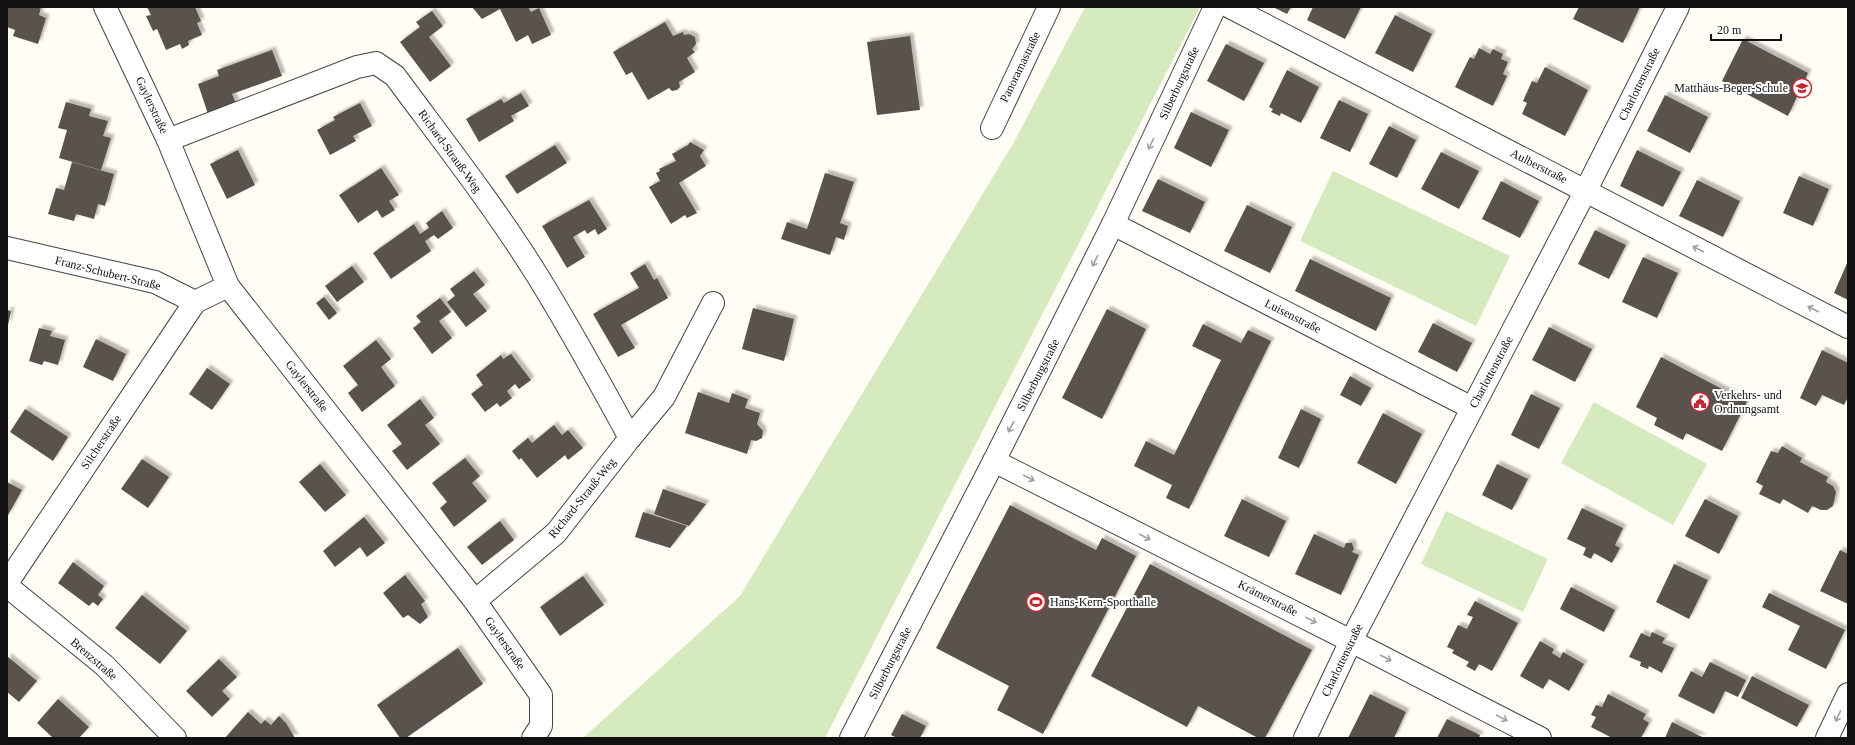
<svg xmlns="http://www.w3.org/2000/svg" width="1855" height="745" font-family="Georgia,serif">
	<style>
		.green { fill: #d5ebbd }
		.building { fill: #5a524d; filter: url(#shadow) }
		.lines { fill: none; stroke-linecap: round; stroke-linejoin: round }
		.minor-casing { stroke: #444; stroke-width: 24 }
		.minor { stroke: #fff; stroke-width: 22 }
		.oneway { stroke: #a0a0a0 }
		.labels { text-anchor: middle; stroke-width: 4; stroke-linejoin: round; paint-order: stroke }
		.street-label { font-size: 12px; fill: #111; stroke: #fff }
		.poi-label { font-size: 12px; fill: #111; stroke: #fff; text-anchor: start }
	</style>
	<defs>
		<filter id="shadow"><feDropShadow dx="3.5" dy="-3.5" stdDeviation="1" flood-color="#0004"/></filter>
	</defs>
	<rect width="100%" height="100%" fill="#fffdf5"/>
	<!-- green -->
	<g class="green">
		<path d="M1085,7h115l-375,731h-242l157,-142 274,-454z"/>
		<path d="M1333,171l177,85 -34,70 -176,-85z"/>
		<path d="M1594,402l113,62 -34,61 -112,-62z"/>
		<path d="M1446,511l102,48 -25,53 -102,-48z"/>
	</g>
	<!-- building -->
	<g class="building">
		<path d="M7,7h34l-2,8 7,3 -8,26 -25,-8 2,-6 -8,-3z"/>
		<path d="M147,7h48l6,14 -4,2 5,12 -14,6 1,4 -7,4 -2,-5 -14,6 -9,-21 -4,2 -7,-15 5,-1z"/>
		<path d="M472,7h56l3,5 8,-4 12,27 -19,9 -4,-9 -12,7 -16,-33 -18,10z"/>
		<path d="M1273,7h18l-4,7z"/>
		<path d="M1313,7h48l-16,32 -38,-19z"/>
		<path d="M1579,7h61l-17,36 -50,-24z"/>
		<path d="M432,11l11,15 -14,11 22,29 -21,16 -30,-40 20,-15 -4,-5z"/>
		<path d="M1395,15l37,19 -19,38 -38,-19z"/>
		<path d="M665,22l8,14 10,-4 1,3 5,-1 6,3 1,7 -4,5 3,3 -8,6 8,14 -16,10 1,5 -3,3 -5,1 -3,-3 -21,12 -16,-28 -6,3 -13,-23z"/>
		<path d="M910,36l10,74 -43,5 -10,-73z"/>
		<path d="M1743,39l65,34 -20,43 -66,-35z"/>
		<path d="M1226,44l38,19 -20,38 -37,-20z"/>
		<path d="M1479,48l11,6 3,-5 10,5 -2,5 7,3 -5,12 4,2 -14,30 -38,-19 15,-30 4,2z"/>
		<path d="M272,50l10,26 -50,18 4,9 -28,11 -10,-30 21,-8 -2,-6z"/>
		<path d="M1545,67l43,23 -23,46 -43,-22 5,-11 -4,-2 9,-20 5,2z"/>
		<path d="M1287,70l32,17 -18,36 -20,-10 -1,3 -9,-4 2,-3 -4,-2z"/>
		<path d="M521,93l8,13 -18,10 3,5 -35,21 -13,-23 35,-20 3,4z"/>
		<path d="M1665,95l43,22 -18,36 -43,-22z"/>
		<path d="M1339,100l29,14 -18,38 -30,-14z"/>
		<path d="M66,102l25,7 -2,7 19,5 -5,15 8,2 -10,32 -42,-12 8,-28 -9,-2z"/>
		<path d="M360,103l12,23 -19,10 3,5 -26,14 -13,-25 18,-10 -2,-3z"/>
		<path d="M1191,112l38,18 -18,37 -37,-19z"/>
		<path d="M1389,126l27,14 -19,38 -28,-14z"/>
		<path d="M690,142l14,8 -4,6 6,10 -27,17 18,30 -10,5 -2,-3 -14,9 -22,-37 11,-6 -4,-8 4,-2 -1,-2 17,-8 -4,-7 16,-9z"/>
		<path d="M555,145l12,18 -50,31 -12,-18z"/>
		<path d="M238,150l17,35 -28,14 -17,-35z"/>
		<path d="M1637,150l44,22 -18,35 -43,-21z"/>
		<path d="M1441,152l38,19 -20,38 -38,-20z"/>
		<path d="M72,162l42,12 -9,32 -7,-2 -4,15 -18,-5 -2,7 -26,-7 8,-26 8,2z"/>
		<path d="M381,168l18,27 -10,6 6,9 -13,8 -5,-8 -19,13 -19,-28z"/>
		<path d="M825,173l29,9 -14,41 8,3 -4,14 -8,-3 -6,18 -49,-16 6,-17 20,7z"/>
		<path d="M1799,176l30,13 -16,37 -30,-13z"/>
		<path d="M1158,179l47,23 -15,31 -48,-22z"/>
		<path d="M1697,180l43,21 -17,36 -44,-21z"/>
		<path d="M1501,181l38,20 -19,37 -38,-19z"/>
		<path d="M589,200l18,29 -9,6 -3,-6 -8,5 -2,-4 -12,7 12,20 -18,11 -25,-42z"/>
		<path d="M1247,205l45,22 -22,46 -46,-22z"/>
		<path d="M442,211l11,17 -15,11 -4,-4 -9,6 6,10 -40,28 -18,-26 41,-29 6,10 9,-6 -3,-5z"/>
		<path d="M1595,230l31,15 -17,34 -31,-15z"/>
		<path d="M1643,257l35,16 -21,45 -35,-16z"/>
		<path d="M1310,259l81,39 -15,33 -81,-40z"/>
		<path d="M1848,261v39l-14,-7z"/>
		<path d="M645,264l9,16 3,-2 11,20 -47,27 14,23 -17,9 -25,-43 46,-26 -9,-15z"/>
		<path d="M352,266l12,16 -27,20 -12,-16z"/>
		<path d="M474,271l11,14 -12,9 14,17 -21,16 -19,-25 8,-6 -5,-7z"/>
		<path d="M324,297l13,16 -8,7 -13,-17z"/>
		<path d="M440,298l11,14 -12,9 13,17 -20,16 -19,-26 8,-6 -5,-6z"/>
		<path d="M753,308l41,11 -10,42 -42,-12z"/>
		<path d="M1107,309l39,20 -44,90 -40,-21z"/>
		<path d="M7,310l4,1 -3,14h-1z"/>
		<path d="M1433,323l39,20 -15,29 -39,-20z"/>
		<path d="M1203,324l38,19 7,-13 23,11 -82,168 -23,-11 6,-13 -38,-19 12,-25 28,14 47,-95 -29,-14z"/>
		<path d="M1549,327l43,22 -17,33 -43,-22z"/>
		<path d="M39,328l13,3 -2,5 15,4 -7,25 -14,-4 -2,4 -13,-4z"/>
		<path d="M96,339l30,15 -13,27 -30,-14z"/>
		<path d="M376,340l15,19 -10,8 14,19 -33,26 -14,-19 10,-8 -15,-19z"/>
		<path d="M1822,350l26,13v34l-4,8 -22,-10 -6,11 -16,-8z"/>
		<path d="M511,354l20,26 -12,9 -4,-5 -8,7 5,7 -12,9 -3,-4 -12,9 -14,-18 12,-9 -7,-10 25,-20 2,4z"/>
		<path d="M1661,357l86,45 -25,49 -36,-18 -3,7 -29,-15 3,-7 -21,-11z"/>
		<path d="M207,368l23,16 -18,26 -23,-16z"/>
		<path d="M1350,376l21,12 -10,18 -21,-11z"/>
		<path d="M698,392l31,11 3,-10 16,6 -3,9 15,5 -3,11 6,7 -1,7 -6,3 -5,-1 -4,14 -62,-21z"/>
		<path d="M1531,394l29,14 -21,41 -28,-14z"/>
		<path d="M420,399l14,19 -9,7 15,19 -33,26 -15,-19 10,-7 -15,-19z"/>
		<path d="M25,409l43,28 -15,24 -43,-29z"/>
		<path d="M1301,409l20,10 -22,49 -21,-10z"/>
		<path d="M1383,413l39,21 -26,50 -39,-21z"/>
		<path d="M554,425l8,10 6,-5 15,18 -15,12 -3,-5 -28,23 -16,-20 -2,2 -7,-9 16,-13 4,5z"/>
		<path d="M1782,446l20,12 -2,4 28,15 -2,5 7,4 3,6 -3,14 -6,4h-6l-9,-4 -4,7 -25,-14 -3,5 -21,-10 4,-8 -7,-4 15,-31 7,2z"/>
		<path d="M465,458l15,18 -8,7 15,18 -33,26 -14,-19 7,-6 -15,-19z"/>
		<path d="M142,459l27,18 -21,31 -27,-19z"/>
		<path d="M320,464l26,31 -21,17 -26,-30z"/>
		<path d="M1497,464l31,15 -16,31 -30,-15z"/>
		<path d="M7,482l15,8 -15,27z"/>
		<path d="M663,489l43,15 -17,22 -35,-12z"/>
		<path d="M1242,499l44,22 -17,36 -45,-21z"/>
		<path d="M1705,499l33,17 -19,38 -34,-18z"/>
		<path d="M1010,505l86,45 6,-12 34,18 -93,178 -46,-24 12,-24 -73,-38z"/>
		<path d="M1582,508l41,20 -8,17 5,3 -8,15 -18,-10 -3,6 -8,-4 3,-7 -19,-9z"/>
		<path d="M643,512l44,14 -17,22 -35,-11z"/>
		<path d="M364,517l21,26 -18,14 -7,-10 -25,20 -12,-16z"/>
		<path d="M500,521l14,19 -32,25 -15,-18z"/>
		<path d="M1314,534l30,14 2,-5h6l2,6 -2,3 7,3 -18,40 -46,-21z"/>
		<path d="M1840,550l8,4v50l-28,-13z"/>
		<path d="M73,562l31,24 -6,9 5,4 -5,7 -5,-4 -4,4 -31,-23z"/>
		<path d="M1150,564l162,86 -47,88h-7l-60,-32 -11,21 -96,-51z"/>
		<path d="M1674,564l34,16 -19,39 -33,-17z"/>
		<path d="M405,575l20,26 -4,3 7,13 -8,7 -12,-9 -5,3 -20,-25z"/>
		<path d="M583,576l21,29 -44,31 -20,-29z"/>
		<path d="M1571,587l44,23 -11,22 -44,-23z"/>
		<path d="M1769,593l76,37 -19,39 -38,-19 12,-24 -38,-19z"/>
		<path d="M142,595l45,36 -27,33 -45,-36z"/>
		<path d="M1475,601l43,22 -26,48 -13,-7 -4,7 -9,-5 3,-4 -17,-9 2,-3 -7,-3 11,-22 9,4 6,-12 -6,-2z"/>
		<path d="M1652,632l13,6 -3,5 12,5 -12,25 -13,-7 -1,3 -8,-3 1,-4 -12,-5 12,-24 9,4z"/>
		<path d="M1540,641l14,8 -2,4 8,5 3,-6 21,12 -15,27 -20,-12 -6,10 -23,-13z"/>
		<path d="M458,648l25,36 -77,54h-6l-23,-33z"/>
		<path d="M7,656l30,25 -18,21 -12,-10z"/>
		<path d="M219,659l18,18 -15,14 8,8 -18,18 -26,-26z"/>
		<path d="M1710,662l36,18 -8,17 -13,-6 -11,23 -36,-18 13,-25 11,6z"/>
		<path d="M1752,676l57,29 -12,22 -56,-29z"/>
		<path d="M1370,694l36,18 -12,26h-46z"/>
		<path d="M1608,694l38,20 -3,5 6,4 -8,15h-29l-21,-11 5,-10 -5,-2 5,-10 6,2z"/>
		<path d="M58,699l31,28 -10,11h-26l-16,-15z"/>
		<path d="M248,712l13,12 4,-4 6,5 8,-9 7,7 9,15h-70z"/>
		<path d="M902,714l24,12 -6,12h-23l-6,-3z"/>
		<path d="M1447,719l33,16 -1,3h-42z"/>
		<path d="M1672,722l32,16h-39z"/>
	</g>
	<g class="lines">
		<!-- minor casing -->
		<g class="minor-casing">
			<g id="minor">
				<path d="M105,7l63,133 60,146 247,315 66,94v31l-8,12"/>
				<path d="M1230,7l618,320"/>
				<path d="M992,128l57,-121"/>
				<path d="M168,140l189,-73 19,-4 19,13c48,65 99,130 142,199 33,53 63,108 93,163"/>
				<path d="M1113,224l359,184"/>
				<path d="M7,248l148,34 40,20 33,-16"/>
				<path d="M994,461l357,180 189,97"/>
				<path d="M7,583l188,-281"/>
				<path d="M7,586l97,79 71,73"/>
				<path d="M475,601l81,-68 74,-95 34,-41 49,-94"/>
				<path d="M851,738l143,-277 119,-237 102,-217"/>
				<path d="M1305,738l46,-97 235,-451 92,-183"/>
				<path d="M1827,738l21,-44"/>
			</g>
		</g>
		<!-- minor -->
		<use href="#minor" class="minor"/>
	</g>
	<!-- one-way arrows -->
	<defs><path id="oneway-shaft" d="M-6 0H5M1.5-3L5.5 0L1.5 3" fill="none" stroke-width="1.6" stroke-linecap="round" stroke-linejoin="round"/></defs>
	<g class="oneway">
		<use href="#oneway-shaft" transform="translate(1151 144) rotate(115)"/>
		<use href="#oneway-shaft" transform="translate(1698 249) rotate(-152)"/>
		<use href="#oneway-shaft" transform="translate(1095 261) rotate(117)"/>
		<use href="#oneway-shaft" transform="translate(1813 309) rotate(-153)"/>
		<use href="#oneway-shaft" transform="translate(1011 427) rotate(117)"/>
		<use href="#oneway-shaft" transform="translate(1029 478) rotate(27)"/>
		<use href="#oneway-shaft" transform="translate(1145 537) rotate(27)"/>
		<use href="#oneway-shaft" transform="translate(1311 620) rotate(27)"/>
		<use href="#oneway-shaft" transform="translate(1386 658) rotate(27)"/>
		<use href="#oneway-shaft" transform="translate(1838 716) rotate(116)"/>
		<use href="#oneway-shaft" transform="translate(1502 718) rotate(28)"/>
	</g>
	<!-- icons -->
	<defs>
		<g id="school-ring" transform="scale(1)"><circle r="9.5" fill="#fff" stroke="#c4262e" stroke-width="1.5"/><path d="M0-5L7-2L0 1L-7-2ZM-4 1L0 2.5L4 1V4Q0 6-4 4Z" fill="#c4262e"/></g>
		<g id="civic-ring" transform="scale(1)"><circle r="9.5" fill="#fff" stroke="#c4262e" stroke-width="1.5"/><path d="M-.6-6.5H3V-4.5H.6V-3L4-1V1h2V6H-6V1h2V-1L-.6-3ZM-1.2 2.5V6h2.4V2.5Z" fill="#c4262e"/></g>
		<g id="stadium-ring" transform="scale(1)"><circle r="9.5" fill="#fff" stroke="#c4262e" stroke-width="1.5"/><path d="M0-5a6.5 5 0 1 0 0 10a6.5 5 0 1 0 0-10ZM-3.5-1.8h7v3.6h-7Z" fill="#c4262e"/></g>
	</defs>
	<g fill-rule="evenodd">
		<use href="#school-ring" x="1802" y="88"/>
		<use href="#civic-ring" x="1700" y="402"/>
		<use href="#stadium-ring" x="1036" y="602"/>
	</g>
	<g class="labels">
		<!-- street labels -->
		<g class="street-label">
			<text transform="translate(1020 67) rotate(-64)" y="4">Panoramastraße</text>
			<text transform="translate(1179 83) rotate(-65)" y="4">Silberburgstraße</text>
			<text transform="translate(1639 84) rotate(-64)" y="4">Charlottenstraße</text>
			<text transform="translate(152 105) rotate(65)" y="4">Gaylerstraße</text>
			<text transform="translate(450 151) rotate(54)" y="4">Richard-Strauß-Weg</text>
			<text transform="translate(1539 166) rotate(27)" y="4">Aulberstraße</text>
			<text transform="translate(108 273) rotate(14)" y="4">Franz-Schubert-Straße</text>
			<text transform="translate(1293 316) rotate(27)" y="4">Luisenstraße</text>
			<text transform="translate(1491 372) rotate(-62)" y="4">Charlottenstraße</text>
			<text transform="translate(1038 375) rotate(-63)" y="4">Silberburgstraße</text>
			<text transform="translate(307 386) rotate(52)" y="4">Gaylerstraße</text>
			<text transform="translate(101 442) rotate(-56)" y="4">Silcherstraße</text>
			<text transform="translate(582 498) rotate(-51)" y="4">Richard-Strauß-Weg</text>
			<text transform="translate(1268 598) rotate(27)" y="4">Krämerstraße</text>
			<text transform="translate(505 643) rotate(55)" y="4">Gaylerstraße</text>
			<text transform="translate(94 659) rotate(41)" y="4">Brenzstraße</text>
			<text transform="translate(1342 660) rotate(-64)" y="4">Charlottenstraße</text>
			<text transform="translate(890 663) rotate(-63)" y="4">Silberburgstraße</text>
		</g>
		<!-- poi labels -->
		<g class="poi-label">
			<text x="1788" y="92" text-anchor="end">Matthäus-Beger-Schule</text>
			<text x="1714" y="399">Verkehrs- und<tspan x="1714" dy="14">Ordnungsamt</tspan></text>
			<text x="1050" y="606">Hans-Kern-Sporthalle</text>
		</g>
	</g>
	<!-- border -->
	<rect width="1855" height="745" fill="none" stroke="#111111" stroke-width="16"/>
	<!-- scale -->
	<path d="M1711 34v6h70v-6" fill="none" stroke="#111111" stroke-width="2"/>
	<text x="1717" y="34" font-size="12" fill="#111111" stroke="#ffffff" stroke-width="3" paint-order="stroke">20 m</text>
</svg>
